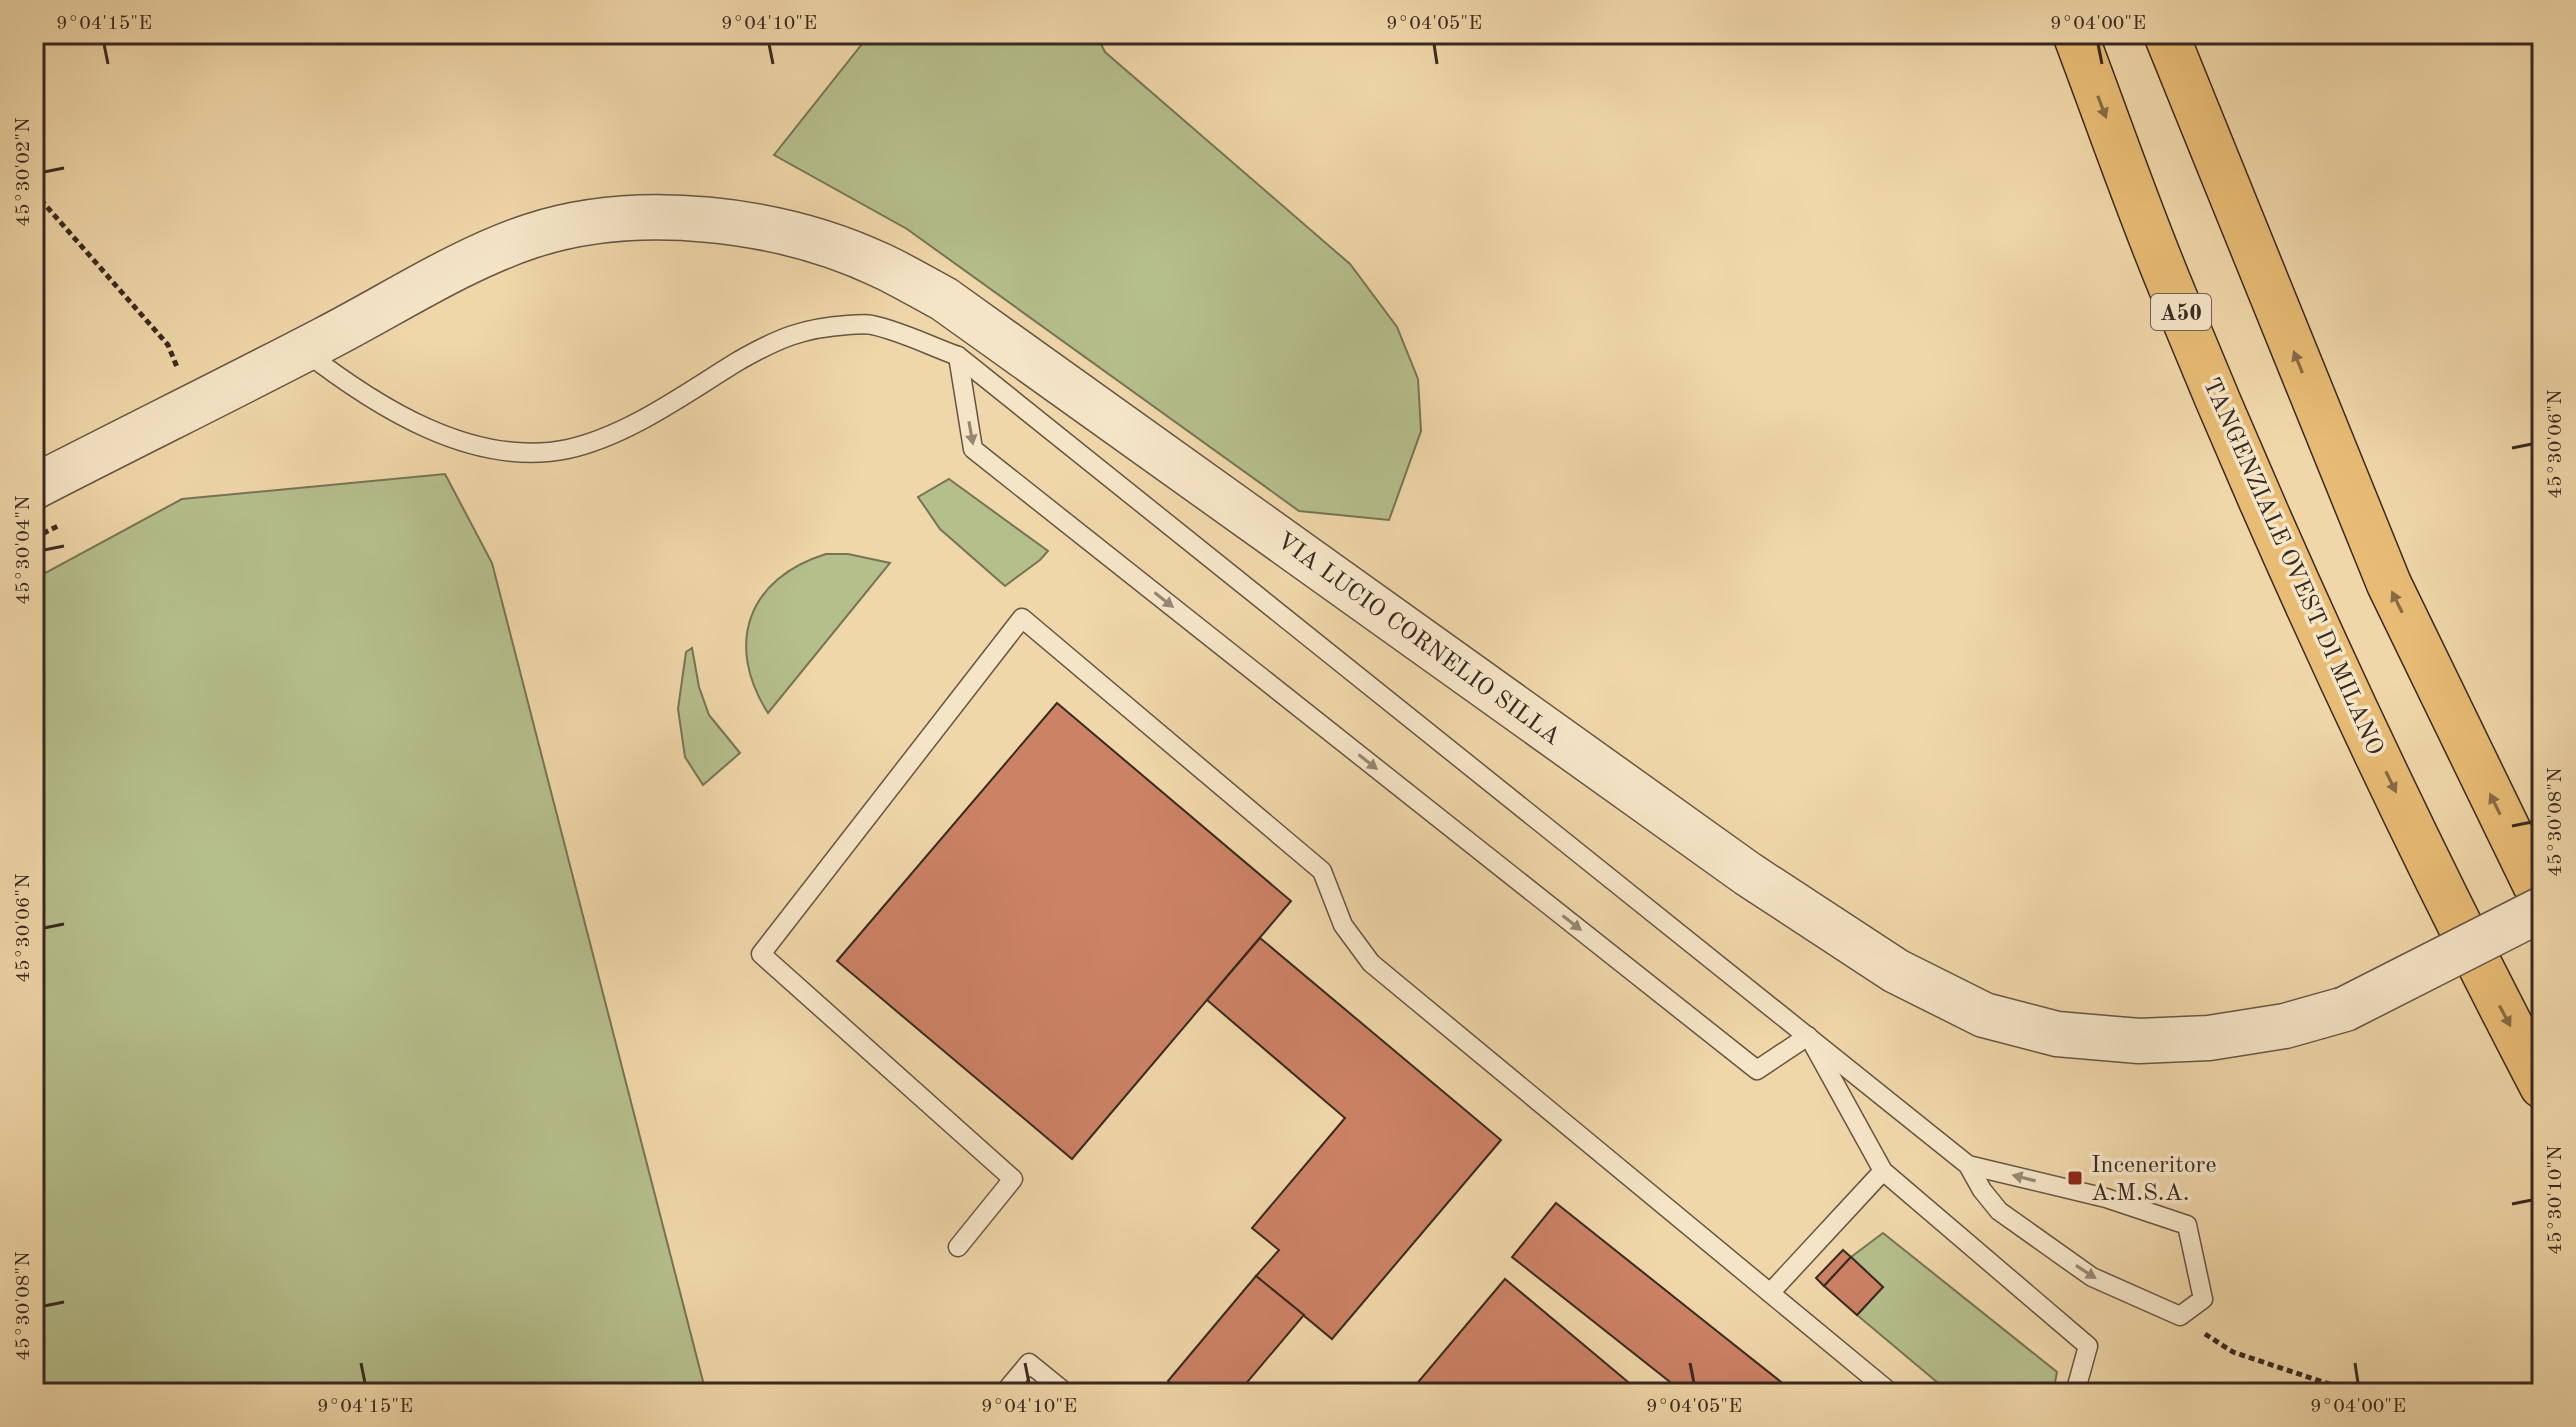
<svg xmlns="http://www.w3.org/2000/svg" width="2576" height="1427" font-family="'Old Standard TT',serif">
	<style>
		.green { fill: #b5bf8c; stroke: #767456; stroke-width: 2 }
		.building { fill: #cc8265; stroke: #382921; stroke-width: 2 }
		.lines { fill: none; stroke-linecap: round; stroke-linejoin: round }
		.service-casing { stroke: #665443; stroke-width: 21 }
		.tertiary-casing { stroke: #665443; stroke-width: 47 }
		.motorway-casing { stroke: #382921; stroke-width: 47 }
		.path { stroke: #382921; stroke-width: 5; stroke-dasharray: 6 4; stroke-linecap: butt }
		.service { stroke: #f5e5c7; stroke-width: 18 }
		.tertiary { stroke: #f5e5c7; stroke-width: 44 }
		.motorway { stroke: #e8bc74; stroke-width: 44 }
		.tertiary-bridge-casing { stroke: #665443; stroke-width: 47; stroke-linecap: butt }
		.tertiary-bridge { stroke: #f5e5c7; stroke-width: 44 }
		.oneway { fill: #876b46 }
		.oneway2 { fill: #968774 }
		.ticks { fill: none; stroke: #382921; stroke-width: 3 }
		.poi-dot { fill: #8f2418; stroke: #f5e5c7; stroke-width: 3 }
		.labels { text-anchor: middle; stroke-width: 7; stroke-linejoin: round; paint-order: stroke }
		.shield { fill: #f5e5c7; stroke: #716153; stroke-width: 2 }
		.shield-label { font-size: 22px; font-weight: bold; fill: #382921 }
		.street-label { font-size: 24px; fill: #382921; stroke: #f5e5c7 }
		.poi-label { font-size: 24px; fill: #382921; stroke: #f5e5c7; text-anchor: start }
		.neatline { fill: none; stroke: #382921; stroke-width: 3 }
		.ticks-label { font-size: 20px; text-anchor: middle; fill: #382921 }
	</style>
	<rect width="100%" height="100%" fill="#f0d7a9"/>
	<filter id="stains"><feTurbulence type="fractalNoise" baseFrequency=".0025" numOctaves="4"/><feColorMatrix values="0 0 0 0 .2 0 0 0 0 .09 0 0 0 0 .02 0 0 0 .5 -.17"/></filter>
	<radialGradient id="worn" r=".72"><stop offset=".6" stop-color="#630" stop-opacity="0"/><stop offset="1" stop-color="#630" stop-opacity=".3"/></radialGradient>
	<!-- green -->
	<g class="green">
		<path d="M870,34h226l9,18 245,212 47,63 21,52 3,52 -32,89 -90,-9 -392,-282 -133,-74z"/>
		<path d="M445,474l47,89 214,830h-672v-814l148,-80z"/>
		<path d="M949,479l99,72 -8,9 -35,26 -65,-57 -22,-32z"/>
		<path d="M826,554h22l42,9 -122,150c-44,-69 -20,-135 58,-159z"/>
		<path d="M692,648l7,39 10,28 31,38 -37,32 -18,-28 -7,-48 8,-57z"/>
		<path d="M1883,1233l174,139 -4,21h-103l-93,-78 26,-28 -32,-30z"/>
	</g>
	<!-- building -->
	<g class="building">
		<path d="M1057,703l234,198 -219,258 -235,-198z"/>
		<path d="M1260,938l241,202 -169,199 -76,-63 23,-26 -27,-22 93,-110 -138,-118z"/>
		<path d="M1556,1203l152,121 87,69h-111l-172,-136z"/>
		<path d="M1843,1250l8,7 -27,29 -8,-8z"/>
		<path d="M1851,1257l32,30 -26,28 -33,-29z"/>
		<path d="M1256,1276l48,39 -66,78h-56l-14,-12z"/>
		<path d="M1505,1279l135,113 -1,1h-230z"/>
	</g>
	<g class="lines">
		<!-- service casing -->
		<g class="service-casing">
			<g id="service">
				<path d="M303,350c72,56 170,119 265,99 62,-14 119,-57 172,-89 39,-22 63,-32 108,-35 8,0 17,-2 24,0 29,6 58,21 86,31l1010,809 14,25 17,21 93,66 88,39 23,-17 -16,-74 -81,-27 -138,-33"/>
				<path d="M958,356l15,93 784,621 51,-34"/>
				<path d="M1814,1046l69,125 205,175 -13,47"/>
				<path d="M958,1247l55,-68 -252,-225 261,-336 300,253 21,54 28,38 520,430"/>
				<path d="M1770,1293l113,-122"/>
				<path d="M1004,1393l25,-30 37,30"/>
			</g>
		</g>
		<!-- tertiary casing -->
		<g class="tertiary-casing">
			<path id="tertiary" d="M34,487c97,-50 195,-98 291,-148 68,-35 134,-79 206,-103 107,-35 249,-18 349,29 22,10 43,23 64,34l804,575 148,97 88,44 73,19 82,7 70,-3 76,-12 60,-17"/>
		</g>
		<!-- motorway casing -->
		<g class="motorway-casing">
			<g id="motorway">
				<path d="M2075,34c33,87 63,175 99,261 110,269 233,533 368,791"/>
				<path d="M2166,34l223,550 153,315"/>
			</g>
		</g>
		<!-- path -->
		<g class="path">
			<path d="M34,192l134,153 9,22"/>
			<path d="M34,538l24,-12"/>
			<path d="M2205,1334l28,18 123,41"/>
		</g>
		<!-- service -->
		<use href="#service" class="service"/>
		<!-- tertiary -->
		<use href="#tertiary" class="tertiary"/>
		<!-- motorway -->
		<use href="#motorway" class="motorway"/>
		<!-- tertiary-bridge casing -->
		<g class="tertiary-bridge-casing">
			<path id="tertiary-bridge" d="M2345,1009l197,-100"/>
		</g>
		<!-- tertiary-bridge -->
		<use href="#tertiary-bridge" class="tertiary-bridge"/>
	</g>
	<!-- one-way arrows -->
	<defs><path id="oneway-solid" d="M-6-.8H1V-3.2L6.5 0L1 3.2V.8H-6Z" transform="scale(2)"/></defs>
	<g class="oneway">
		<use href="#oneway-solid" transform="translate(2102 107) rotate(69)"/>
		<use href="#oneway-solid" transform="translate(2298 362) rotate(-112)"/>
		<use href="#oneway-solid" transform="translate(2397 602) rotate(-116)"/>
		<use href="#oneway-solid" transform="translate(2391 782) rotate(64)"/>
		<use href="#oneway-solid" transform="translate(2495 804) rotate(-116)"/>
		<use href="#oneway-solid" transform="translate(2505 1016) rotate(62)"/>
	</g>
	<g class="oneway2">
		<use href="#oneway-solid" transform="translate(971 433) rotate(80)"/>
		<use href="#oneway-solid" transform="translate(1164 600) rotate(38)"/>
		<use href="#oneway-solid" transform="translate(1368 762) rotate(38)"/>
		<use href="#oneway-solid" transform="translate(1572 923) rotate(38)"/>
		<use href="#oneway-solid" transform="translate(2024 1178) rotate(-166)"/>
		<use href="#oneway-solid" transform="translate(2086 1272) rotate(33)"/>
	</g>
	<!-- ticks -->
	<path class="ticks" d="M104,44l4,20M769,44l4,20M1434,44l3,20M2098,44l4,20M44,172l20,-4M2512,448l20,-4M44,550l20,-4M2512,826l20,-4M44,928l20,-4M2512,1204l20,-4M44,1306l20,-4M361,1363l4,20M1025,1363l4,20M1690,1363l4,20M2355,1363l3,20"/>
	<!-- markers -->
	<rect class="poi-dot" x="2067" y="1170" width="16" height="16" rx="4"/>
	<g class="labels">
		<!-- shield labels -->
		<rect class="shield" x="2151" y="294" width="60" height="36" rx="6"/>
		<g class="shield-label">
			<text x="2181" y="320">A50</text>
		</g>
		<!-- street labels -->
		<g class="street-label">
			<text transform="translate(2294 566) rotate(66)" y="8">TANGENZIALE OVEST DI MILANO</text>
			<text transform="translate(1419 638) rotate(36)" y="8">VIA LUCIO CORNELIO SILLA</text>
		</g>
		<!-- poi labels -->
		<g class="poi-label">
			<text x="2091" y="1172">Inceneritore<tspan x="2091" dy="28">A.M.S.A.</tspan></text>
		</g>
	</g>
	<!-- margin -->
	<rect width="2576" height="1427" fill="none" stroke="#f0d7a9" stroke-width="88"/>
	<rect x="44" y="44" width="2488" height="1339" class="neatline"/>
	<g class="ticks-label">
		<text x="104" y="29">9°04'15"E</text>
		<text x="769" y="29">9°04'10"E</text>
		<text x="1434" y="29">9°04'05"E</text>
		<text x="2098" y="29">9°04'00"E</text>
		<text transform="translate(22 172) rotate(-90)" y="7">45°30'02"N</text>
		<text transform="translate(2554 444) rotate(-90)" y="7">45°30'06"N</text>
		<text transform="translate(22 550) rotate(-90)" y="7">45°30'04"N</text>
		<text transform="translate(2554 822) rotate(-90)" y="7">45°30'08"N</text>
		<text transform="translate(22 928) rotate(-90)" y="7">45°30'06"N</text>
		<text transform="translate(2554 1200) rotate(-90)" y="7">45°30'10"N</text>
		<text transform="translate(22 1306) rotate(-90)" y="7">45°30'08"N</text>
		<text x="365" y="1412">9°04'15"E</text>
		<text x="1029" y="1412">9°04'10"E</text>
		<text x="1694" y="1412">9°04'05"E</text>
		<text x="2358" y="1412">9°04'00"E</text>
	</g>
	<rect width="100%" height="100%" filter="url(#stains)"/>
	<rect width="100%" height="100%" fill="url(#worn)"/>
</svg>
